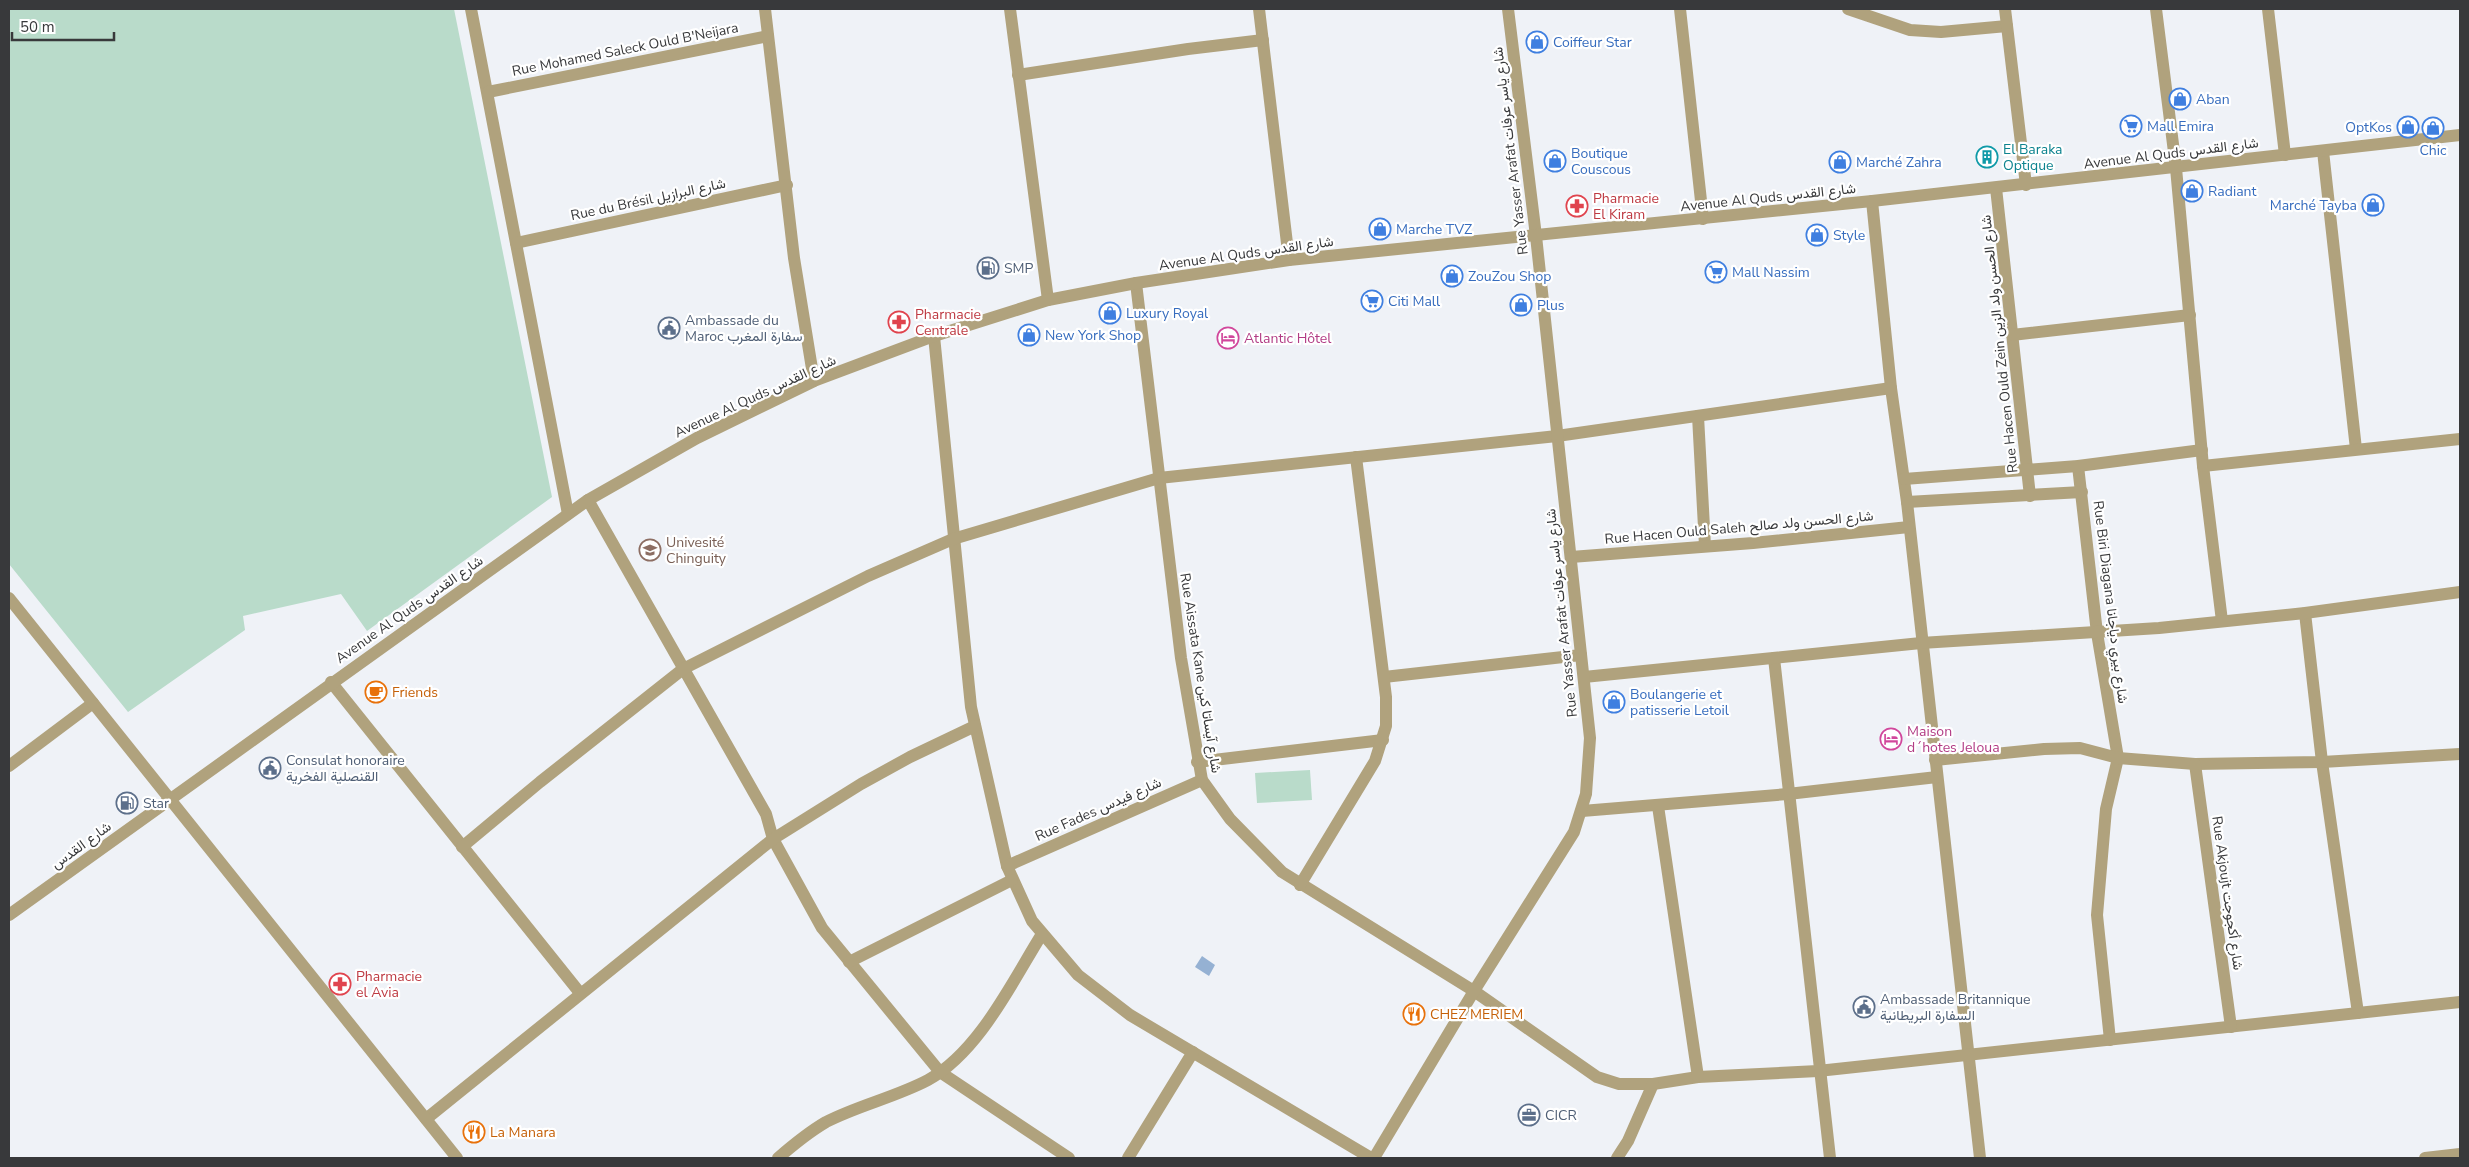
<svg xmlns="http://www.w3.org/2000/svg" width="2469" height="1167" font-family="'Nunito Sans',Vazirmatn,sans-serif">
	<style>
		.green { fill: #b9dbca }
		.water { fill: #95b1d3 }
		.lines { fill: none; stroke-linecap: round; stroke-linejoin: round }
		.minor { stroke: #b0a27d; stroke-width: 12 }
		.tertiary { stroke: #b0a27d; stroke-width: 12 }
		.labels { text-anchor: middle; stroke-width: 4.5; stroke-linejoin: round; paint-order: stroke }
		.shop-label { font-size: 14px; fill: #366cbe; stroke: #fff; text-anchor: start }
		.street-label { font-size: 14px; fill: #38393b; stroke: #fff }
		.culture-label { font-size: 14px; fill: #0d838f; stroke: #fff; text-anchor: start }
		.health-label { font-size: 14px; fill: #be3a42; stroke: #fff; text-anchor: start }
		.service-label { font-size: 14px; fill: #4e5e75; stroke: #fff; text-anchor: start }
		.hotel-label { font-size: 14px; fill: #b23c85; stroke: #fff; text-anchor: start }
		.education-label { font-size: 14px; fill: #785e54; stroke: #fff; text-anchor: start }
		.food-label { font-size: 14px; fill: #c56008; stroke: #fff; text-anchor: start }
	</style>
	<rect width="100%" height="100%" fill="#eff2f7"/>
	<!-- green -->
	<g class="green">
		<path d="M9,9h445l98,488 -185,134 -26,-37 -98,22 2,14 -117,82 -119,-148z"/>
		<path d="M1310,770l2,30 -55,3 -2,-30z"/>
	</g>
	<!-- water -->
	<path class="water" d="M1202,956l13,9 -6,11 -14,-9z"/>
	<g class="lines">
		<!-- minor -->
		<g class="minor">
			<path d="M471,9l97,505"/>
			<path d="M765,9l29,249 20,123"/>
			<path d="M1010,9l38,291"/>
			<path d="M1259,9l30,251"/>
			<path d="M1680,9l23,210"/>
			<path d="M1848,9l62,21 31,2 66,-6"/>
			<path d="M2005,9l21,176"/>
			<path d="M2156,9l20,159 27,298 19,155"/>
			<path d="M2268,9l17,146"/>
			<path d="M1018,75l170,-26 75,-9"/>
			<path d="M488,92l280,-56"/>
			<path d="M2323,151l33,298"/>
			<path d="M1996,188l34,308"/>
			<path d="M1872,201l19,187 16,114 73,656"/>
			<path d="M516,243l271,-58"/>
			<path d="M1136,283l45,375 21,122 28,39 52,53 192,119 123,86 22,7h34l45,-7 120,-6 642,-69"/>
			<path d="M2012,335l178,-20"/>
			<path d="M934,336l37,371 36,159 25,55 46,54 52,40 241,143"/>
			<path d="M1698,416l7,130"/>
			<path d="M2078,466l19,167 21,125 -12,51 -9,106 13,125"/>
			<path d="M2203,466l257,-27"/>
			<path d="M1904,479l174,-13 124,-16"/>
			<path d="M588,500l178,314 7,25 49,89 118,144 129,86"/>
			<path d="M1907,502l175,-10"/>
			<path d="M1571,557l182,-14 156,-16"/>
			<path d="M2305,613l17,149 36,251"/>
			<path d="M1774,658l56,500"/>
			<path d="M1384,677l197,-22"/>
			<path d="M1584,677l337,-34 238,-15 146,-15 155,-21"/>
			<path d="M331,682l249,311"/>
			<path d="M1935,760l109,-11 36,-1 38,10 77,6 127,-2 138,-8"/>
			<path d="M1197,762l186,-22"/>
			<path d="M2195,764l36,263"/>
			<path d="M9,766l84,-63"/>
			<path d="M1658,806l40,271"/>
			<path d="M1582,811l206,-17 149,-17"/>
			<path d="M462,847l78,-65 143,-113 185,-93 85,-37 206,-61 398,-42 334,-48"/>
			<path d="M1007,866l195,-86"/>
			<path d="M1300,885l75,-124 11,-35v-29l-30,-240"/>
			<path d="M849,962l163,-82"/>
			<path d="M426,1119l347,-280 88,-55 49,-27 65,-31"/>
			<path d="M778,1158c15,-13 31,-26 48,-36 33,-17 70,-25 102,-42 51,-28 84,-98 114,-146"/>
			<path d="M1128,1158l65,-106"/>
			<path d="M1374,1158l100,-167 100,-159 12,-38 4,-56 -54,-502 -28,-227"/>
			<path d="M1617,1158l11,-17 25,-57"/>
			<path d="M2425,1158l35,-4"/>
		</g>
		<!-- tertiary -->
		<g class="tertiary">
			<path d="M9,598l448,560"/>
			<path d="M9,915l579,-415 109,-62 117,-57 120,-45 114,-36 88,-17 153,-23 583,-59 588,-66"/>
		</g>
	</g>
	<!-- icons -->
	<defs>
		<g id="shop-ring" transform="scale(1.125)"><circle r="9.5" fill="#fff" stroke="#3f7fe0" stroke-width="1.5"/><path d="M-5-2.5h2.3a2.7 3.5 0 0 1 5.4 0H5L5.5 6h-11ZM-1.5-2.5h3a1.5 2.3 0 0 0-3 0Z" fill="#3f7fe0"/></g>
		<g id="supermarket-ring" transform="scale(1.125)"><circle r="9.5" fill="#fff" stroke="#3f7fe0" stroke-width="1.5"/><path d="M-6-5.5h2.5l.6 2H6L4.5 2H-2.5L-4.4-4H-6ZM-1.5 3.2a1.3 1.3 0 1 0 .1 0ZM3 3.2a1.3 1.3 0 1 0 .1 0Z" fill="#3f7fe0"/></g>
		<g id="building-ring" transform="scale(1.125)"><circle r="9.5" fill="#fff" stroke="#0f9aa8" stroke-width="1.5"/><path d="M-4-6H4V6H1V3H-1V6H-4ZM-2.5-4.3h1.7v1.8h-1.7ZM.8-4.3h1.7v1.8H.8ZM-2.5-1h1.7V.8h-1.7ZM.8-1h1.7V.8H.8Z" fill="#0f9aa8"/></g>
		<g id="pharmacy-ring" transform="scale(1.125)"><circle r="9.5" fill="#fff" stroke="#e0444e" stroke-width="1.5"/><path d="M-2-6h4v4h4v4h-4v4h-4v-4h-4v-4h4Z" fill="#e0444e"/></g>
		<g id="fuel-ring" transform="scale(1.125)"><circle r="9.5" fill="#fff" stroke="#5c6f8a" stroke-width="1.5"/><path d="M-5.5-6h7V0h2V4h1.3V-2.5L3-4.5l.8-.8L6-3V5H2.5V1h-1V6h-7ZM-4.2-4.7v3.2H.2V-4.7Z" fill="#5c6f8a"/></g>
		<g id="civic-ring" transform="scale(1.125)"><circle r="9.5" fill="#fff" stroke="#5c6f8a" stroke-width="1.5"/><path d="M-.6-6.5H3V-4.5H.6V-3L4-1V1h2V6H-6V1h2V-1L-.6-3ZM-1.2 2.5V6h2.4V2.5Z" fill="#5c6f8a"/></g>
		<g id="hotel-ring" transform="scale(1.125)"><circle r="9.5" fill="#fff" stroke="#d1479c" stroke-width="1.5"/><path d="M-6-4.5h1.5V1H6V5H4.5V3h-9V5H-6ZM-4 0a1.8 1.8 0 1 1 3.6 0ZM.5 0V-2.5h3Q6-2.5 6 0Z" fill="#d1479c"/></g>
		<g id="university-ring" transform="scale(1.125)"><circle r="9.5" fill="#fff" stroke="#8d6e63" stroke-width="1.5"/><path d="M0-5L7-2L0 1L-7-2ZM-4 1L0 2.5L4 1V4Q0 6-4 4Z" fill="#8d6e63"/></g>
		<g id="cafe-ring" transform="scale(1.125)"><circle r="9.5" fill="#fff" stroke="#e8710a" stroke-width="1.5"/><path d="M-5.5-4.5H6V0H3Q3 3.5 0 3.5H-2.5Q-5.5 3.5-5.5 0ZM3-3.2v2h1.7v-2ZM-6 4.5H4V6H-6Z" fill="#e8710a"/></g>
		<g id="restaurant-ring" transform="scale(1.125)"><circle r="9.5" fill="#fff" stroke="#e8710a" stroke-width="1.5"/><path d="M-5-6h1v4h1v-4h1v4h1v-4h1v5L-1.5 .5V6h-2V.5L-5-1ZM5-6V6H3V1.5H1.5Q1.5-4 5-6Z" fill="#e8710a"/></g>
		<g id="office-ring" transform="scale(1.125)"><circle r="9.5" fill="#fff" stroke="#5c6f8a" stroke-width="1.5"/><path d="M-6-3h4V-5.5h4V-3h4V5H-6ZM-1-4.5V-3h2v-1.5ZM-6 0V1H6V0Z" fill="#5c6f8a"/></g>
	</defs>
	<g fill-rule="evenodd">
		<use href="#shop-ring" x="1537" y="42"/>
		<use href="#shop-ring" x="2180" y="99"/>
		<use href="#supermarket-ring" x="2131" y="126"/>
		<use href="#shop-ring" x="2408" y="127"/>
		<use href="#shop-ring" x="2433" y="128"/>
		<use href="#building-ring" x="1987" y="157"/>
		<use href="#shop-ring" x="1555" y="161"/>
		<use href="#shop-ring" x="1840" y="162"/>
		<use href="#shop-ring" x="2192" y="191"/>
		<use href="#shop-ring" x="2373" y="205"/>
		<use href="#pharmacy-ring" x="1577" y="206"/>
		<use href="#shop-ring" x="1380" y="229"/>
		<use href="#shop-ring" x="1817" y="235"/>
		<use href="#fuel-ring" x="988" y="268"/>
		<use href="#supermarket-ring" x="1716" y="272"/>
		<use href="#shop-ring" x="1452" y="276"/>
		<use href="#supermarket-ring" x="1372" y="301"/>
		<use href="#shop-ring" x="1521" y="305"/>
		<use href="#shop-ring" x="1110" y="313"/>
		<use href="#pharmacy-ring" x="899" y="322"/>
		<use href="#civic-ring" x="669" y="328"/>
		<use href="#shop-ring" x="1029" y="335"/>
		<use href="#hotel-ring" x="1228" y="338"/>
		<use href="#university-ring" x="650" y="550"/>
		<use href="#cafe-ring" x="376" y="692"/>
		<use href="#shop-ring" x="1614" y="702"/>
		<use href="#hotel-ring" x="1891" y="739"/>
		<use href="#civic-ring" x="270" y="768"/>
		<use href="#fuel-ring" x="127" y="803"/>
		<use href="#pharmacy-ring" x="340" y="984"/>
		<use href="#civic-ring" x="1864" y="1007"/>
		<use href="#restaurant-ring" x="1414" y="1014"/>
		<use href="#office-ring" x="1529" y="1115"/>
		<use href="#restaurant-ring" x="474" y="1132"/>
	</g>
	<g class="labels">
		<!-- shop labels -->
		<g class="shop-label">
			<text x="1553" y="47">Coiffeur Star</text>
			<text x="2196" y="104">Aban</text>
			<text x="2147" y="131">Mall Emira</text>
			<text x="2392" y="132" text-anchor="end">OptKos</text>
			<text x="2433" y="155" text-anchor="middle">Chic</text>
			<text x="1571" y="158">Boutique<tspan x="1571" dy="16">Couscous</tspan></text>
			<text x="1856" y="167">Marché Zahra</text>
			<text x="2208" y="196">Radiant</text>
			<text x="2357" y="210" text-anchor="end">Marché Tayba</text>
			<text x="1396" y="234">Marche TVZ</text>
			<text x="1833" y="240">Style</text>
			<text x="1732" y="277">Mall Nassim</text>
			<text x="1468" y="281">ZouZou Shop</text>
			<text x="1388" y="306">Citi Mall</text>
			<text x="1537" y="310">Plus</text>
			<text x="1126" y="318">Luxury Royal</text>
			<text x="1045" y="340">New York Shop</text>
			<text x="1630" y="699">Boulangerie et<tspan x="1630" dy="16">patisserie Letoil</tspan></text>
		</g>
		<!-- street labels -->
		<g class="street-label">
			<text transform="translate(625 49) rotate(-11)" y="5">Rue Mohamed Saleck Ould B'Neijara</text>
			<text transform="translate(1510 151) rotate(-97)" y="5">Rue Yasser Arafat شارع ياسر عرفات</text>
			<text transform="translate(2171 153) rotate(-7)" y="5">Avenue Al Quds شارع القدس</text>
			<text transform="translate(1768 197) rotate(-6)" y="5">Avenue Al Quds شارع القدس</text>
			<text transform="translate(648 199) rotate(-12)" y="5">Rue du Brésil شارع البرازيل</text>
			<text transform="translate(1246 253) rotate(-8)" y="5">Avenue Al Quds شارع القدس</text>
			<text transform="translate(1999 344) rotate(-96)" y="5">Rue Hacen Ould Zein شارع الحسن ولد الزين</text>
			<text transform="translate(755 396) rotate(-25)" y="5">Avenue Al Quds شارع القدس</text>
			<text transform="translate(1739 527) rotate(-5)" y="5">Rue Hacen Ould Saleh شارع الحسن ولد صالح</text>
			<text transform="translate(2111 602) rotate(83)" y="5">Rue Biri Diagana شارع بيري دياجانا</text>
			<text transform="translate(409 609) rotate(-35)" y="5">Avenue Al Quds شارع القدس</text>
			<text transform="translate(1561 613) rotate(-96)" y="5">Rue Yasser Arafat شارع ياسر عرفات</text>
			<text transform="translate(1201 673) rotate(81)" y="5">Rue Aissata Kane شارع آيساتا كين</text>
			<text transform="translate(1098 809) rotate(-24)" y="5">Rue Fades شارع فيدس</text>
			<text transform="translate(81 845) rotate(-36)" y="5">شارع القدس</text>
			<text transform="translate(2228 893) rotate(82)" y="5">Rue Akjoujt شارع أكجوجت</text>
		</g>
		<!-- culture labels -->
		<g class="culture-label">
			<text x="2003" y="154">El Baraka<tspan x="2003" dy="16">Optique</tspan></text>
		</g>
		<!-- health labels -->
		<g class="health-label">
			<text x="1593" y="203">Pharmacie<tspan x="1593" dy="16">El Kiram</tspan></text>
			<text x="915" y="319">Pharmacie<tspan x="915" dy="16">Centrale</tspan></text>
			<text x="356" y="981">Pharmacie<tspan x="356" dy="16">el Avia</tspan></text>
		</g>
		<!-- service labels -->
		<g class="service-label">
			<text x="1004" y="273">SMP</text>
			<text x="685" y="325">Ambassade du<tspan x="685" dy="16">Maroc سفارة المغرب</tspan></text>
			<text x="286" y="765">Consulat honoraire<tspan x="286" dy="16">القنصلية الفخرية</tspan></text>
			<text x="143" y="808">Star</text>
			<text x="1880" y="1004">Ambassade Britannique<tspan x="1880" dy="16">السفارة البريطانية</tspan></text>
			<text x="1545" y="1120">CICR</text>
		</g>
		<!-- hotel labels -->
		<g class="hotel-label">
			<text x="1244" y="343">Atlantic Hôtel</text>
			<text x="1907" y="736">Maison<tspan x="1907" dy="16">d´hotes Jeloua</tspan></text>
		</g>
		<!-- education labels -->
		<g class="education-label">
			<text x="666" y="547">Univesité<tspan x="666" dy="16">Chinguity</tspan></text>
		</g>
		<!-- food labels -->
		<g class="food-label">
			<text x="392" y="697">Friends</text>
			<text x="1430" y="1019">CHEZ MERIEM</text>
			<text x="490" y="1137">La Manara</text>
		</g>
	</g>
	<!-- border -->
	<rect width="2469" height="1167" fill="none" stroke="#38393b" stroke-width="20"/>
	<!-- scale -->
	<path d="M12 32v8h102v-8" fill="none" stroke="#38393b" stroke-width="2.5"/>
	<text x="20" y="32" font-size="15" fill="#38393b" stroke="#ffffff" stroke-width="4" paint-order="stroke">50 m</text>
</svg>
